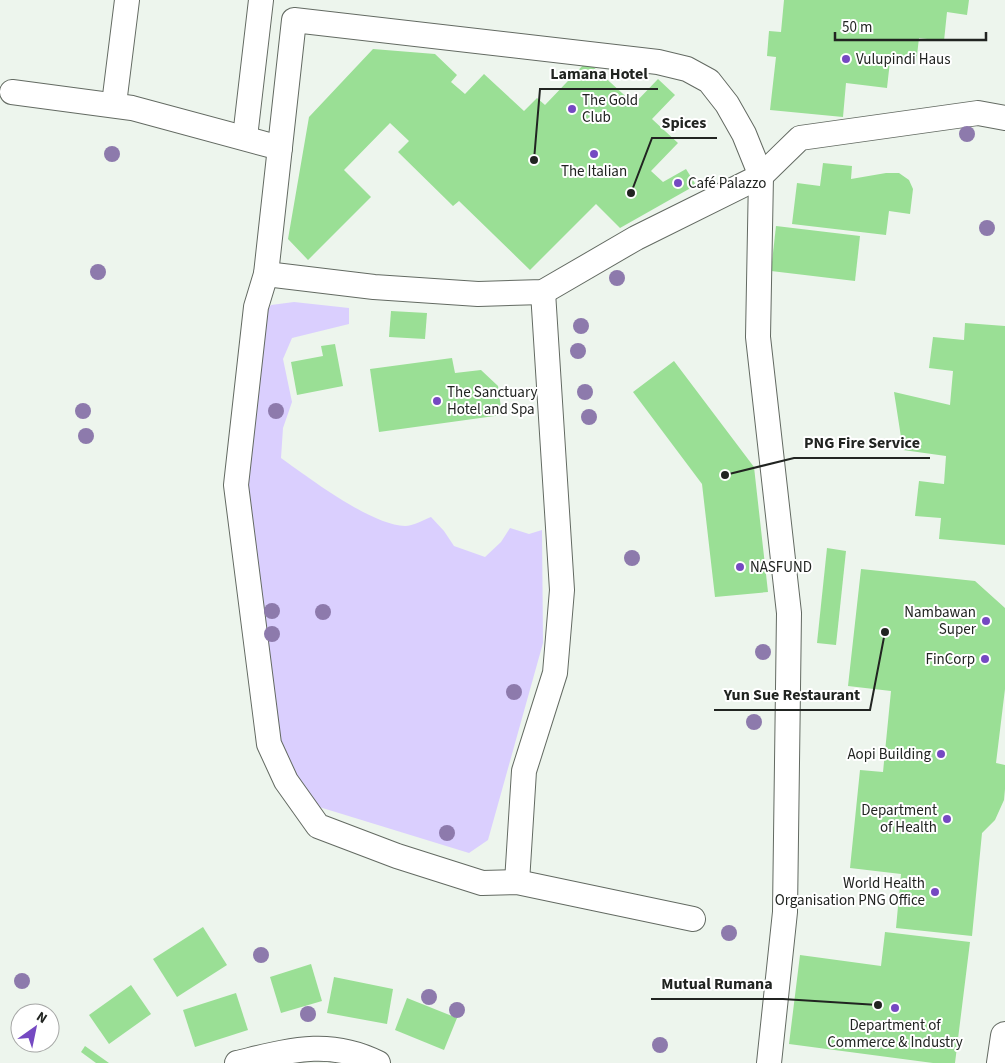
<svg xmlns="http://www.w3.org/2000/svg" width="1005" height="1063" font-family="'Source Sans 3',sans-serif">
	<style>
		.green { fill: #dacffe }
		.building { fill: #9adf95 }
		.lines { fill: none; stroke-linecap: round; stroke-linejoin: round }
		.minor-casing { stroke: #636a62; stroke-width: 26 }
		.highway-casing { stroke: #636a62; stroke-width: 30 }
		.minor { stroke: #fff; stroke-width: 24 }
		.highway { stroke: #fff; stroke-width: 28 }
		.tree { fill: #8d7aac }
		.poi-dot { fill: #7549c2; stroke: #fff; stroke-width: 2 }
		.labels { text-anchor: middle; stroke-width: 4; stroke-linejoin: round; paint-order: stroke }
		.poi-label { font-size: 15px; fill: #212421; stroke: #fff; text-anchor: start }
		.leader { fill: none; stroke: #212421; stroke-width: 2 }
		.callout-dot { fill: #212421; stroke: #fff; stroke-width: 2 }
		.callout-label { font-size: 16px; text-anchor: middle; font-weight: bold; fill: #212421; stroke: #fff; stroke-width: 4; stroke-linejoin: round; paint-order: stroke }
	</style>
	<rect width="100%" height="100%" fill="#edf5ed"/>
	<!-- green -->
	<path class="green" d="M294,302l55,6v16l-57,14 -9,21 9,43 -9,26 -2,30c28,20 90,67 124,68 8,0 18,-6 26,-9l13,14 10,15 31,11 16,-15 9,-14 19,6 13,-4 1,113 -55,197 -19,13 -166,-51 -29,-55 -35,-263 21,-161 11,-18z"/>
	<!-- building -->
	<g class="building">
		<path d="M784,0h185l-2,15 -20,-3 -3,29 -25,-3 -3,26 -26,-3 -3,27 -41,-5 -3,34 -73,-7 6,-53 -9,-1 2,-25 12,1z"/>
		<path d="M373,49l62,5 22,21 -6,7 14,12 19,-20 40,37 13,-13 8,7 42,-44 47,43 24,-25 17,16 -23,24 26,24 -27,28 12,11 23,-13 10,16 -76,43 -24,-24 -66,66 -71,-69 -6,5 -55,-54 11,-11 -19,-18 -46,47 27,27 -63,63 -20,-21 21,-122z"/>
		<path d="M823,163l29,3 -1,13 35,-6h13l10,7 4,9 -3,25 -21,-3 -3,24 -94,-11 5,-41 23,3z"/>
		<path d="M776,226l84,10 -5,45 -84,-10z"/>
		<path d="M391,311l36,2 -2,26 -36,-2z"/>
		<path d="M965,323l40,3v219l-66,-6 2,-21 -26,-2 4,-35 25,3 2,-28 -43,-6 -9,-58 56,13 3,-34 -24,-3 4,-31 31,3z"/>
		<path d="M335,344l8,42 -46,9 -6,-33 32,-6 -2,-10z"/>
		<path d="M452,358l3,15 26,-3 17,16 4,29 -123,17 -9,-63z"/>
		<path d="M674,361l80,106 14,125 -53,5 -13,-113 -69,-92z"/>
		<path d="M827,548l19,3 -10,94 -19,-2z"/>
		<path d="M861,569l114,12 30,27v81l-9,74 9,2v24l-1,11 -9,20 -13,13 -10,103 -76,-8 5,-54 -51,-6 10,-98 23,2 8,-81 -43,-5z"/>
		<path d="M203,927l24,38 -50,32 -24,-38z"/>
		<path d="M885,932l85,10 -15,121h-22l-144,-19 11,-89 81,11z"/>
		<path d="M311,964l11,37 -41,12 -11,-36z"/>
		<path d="M334,977l59,12 -6,35 -60,-11z"/>
		<path d="M131,985l20,29 -42,30 -20,-29z"/>
		<path d="M236,993l12,37 -53,17 -12,-37z"/>
		<path d="M407,998l50,20 -13,32 -49,-20z"/>
		<path d="M85,1046l24,17h-13l-15,-11z"/>
	</g>
	<g class="lines">
		<!-- minor casing -->
		<g class="minor-casing">
			<g id="minor">
				<path d="M12,92l120,16 148,40"/>
				<path d="M114,104l13,-104"/>
				<path d="M245,137l16,-137"/>
				<path d="M266,274l108,13 104,7 65,-2 93,-54 125,-62 39,-38 178,-25 27,5"/>
				<path d="M517,882l7,-111 31,-98 7,-83 -19,-298"/>
				<path d="M693,919l-176,-37 -35,1 -85,-27 -79,-30 -32,-45 -17,-37 -33,-259 20,-178 10,-33 28,-254 364,42 29,7 22,12 18,23 17,30 17,42 -3,161 31,276 -4,299 -16,151"/>
				<path d="M237,1063c51,-12 91,-25 141,0"/>
			</g>
		</g>
		<!-- highway casing -->
		<g class="highway-casing">
			<path id="highway" d="M1001,1063l4,-27"/>
		</g>
		<!-- minor -->
		<use href="#minor" class="minor"/>
		<!-- highway -->
		<use href="#highway" class="highway"/>
	</g>
	<!-- trees -->
	<g class="tree">
		<circle cx="967" cy="134" r="8"/>
		<circle cx="112" cy="154" r="8"/>
		<circle cx="987" cy="228" r="8"/>
		<circle cx="98" cy="272" r="8"/>
		<circle cx="617" cy="278" r="8"/>
		<circle cx="581" cy="326" r="8"/>
		<circle cx="578" cy="351" r="8"/>
		<circle cx="585" cy="392" r="8"/>
		<circle cx="83" cy="411" r="8"/>
		<circle cx="276" cy="411" r="8"/>
		<circle cx="589" cy="417" r="8"/>
		<circle cx="86" cy="436" r="8"/>
		<circle cx="632" cy="558" r="8"/>
		<circle cx="272" cy="611" r="8"/>
		<circle cx="323" cy="612" r="8"/>
		<circle cx="272" cy="634" r="8"/>
		<circle cx="763" cy="652" r="8"/>
		<circle cx="514" cy="692" r="8"/>
		<circle cx="754" cy="722" r="8"/>
		<circle cx="447" cy="833" r="8"/>
		<circle cx="729" cy="933" r="8"/>
		<circle cx="261" cy="955" r="8"/>
		<circle cx="22" cy="981" r="8"/>
		<circle cx="429" cy="997" r="8"/>
		<circle cx="457" cy="1010" r="8"/>
		<circle cx="308" cy="1014" r="8"/>
		<circle cx="660" cy="1045" r="8"/>
	</g>
	<!-- markers -->
	<g class="poi-dot">
		<circle cx="846" cy="59" r="5"/>
		<circle cx="572" cy="109" r="5"/>
		<circle cx="594" cy="154" r="5"/>
		<circle cx="678" cy="183" r="5"/>
		<circle cx="437" cy="401" r="5"/>
		<circle cx="740" cy="567" r="5"/>
		<circle cx="986" cy="621" r="5"/>
		<circle cx="985" cy="659" r="5"/>
		<circle cx="941" cy="754" r="5"/>
		<circle cx="947" cy="819" r="5"/>
		<circle cx="935" cy="892" r="5"/>
		<circle cx="895" cy="1008" r="5"/>
	</g>
	<g class="labels">
		<!-- poi labels -->
		<g class="poi-label">
			<text x="856" y="64">Vulupindi Haus</text>
			<text x="582" y="105">The Gold<tspan x="582" dy="17">Club</tspan></text>
			<text x="594" y="176" text-anchor="middle">The Italian</text>
			<text x="688" y="188">Café Palazzo</text>
			<text x="447" y="397">The Sanctuary<tspan x="447" dy="17">Hotel and Spa</tspan></text>
			<text x="750" y="572">NASFUND</text>
			<text x="976" y="617" text-anchor="end">Nambawan<tspan x="976" dy="17">Super</tspan></text>
			<text x="975" y="664" text-anchor="end">FinCorp</text>
			<text x="931" y="759" text-anchor="end">Aopi Building</text>
			<text x="937" y="815" text-anchor="end">Department<tspan x="937" dy="17">of Health</tspan></text>
			<text x="925" y="888" text-anchor="end">World Health<tspan x="925" dy="17">Organisation PNG Office</tspan></text>
			<text x="895" y="1030" text-anchor="middle">Department of<tspan x="895" dy="17">Commerce &amp; Industry</tspan></text>
		</g>
	</g>
	<!-- callouts -->
	<path class="leader" d="M534 160L540 89H658M631 193L652 138H717M725 475L794 458H930M885 632L870 710H714M878 1005L783 999H651"/>
	<g class="callout-dot">
		<circle cx="534" cy="160" r="5"/>
		<circle cx="631" cy="193" r="5"/>
		<circle cx="725" cy="475" r="5"/>
		<circle cx="885" cy="632" r="5"/>
		<circle cx="878" cy="1005" r="5"/>
	</g>
	<g class="callout-label">
		<text x="599" y="79">Lamana Hotel</text>
		<text x="684" y="128">Spices</text>
		<text x="862" y="448">PNG Fire Service</text>
		<text x="792" y="700">Yun Sue Restaurant</text>
		<text x="717" y="989">Mutual Rumana</text>
	</g>
	<!-- north arrow -->
	<g transform="translate(35 1028) rotate(33)"><circle r="24" fill="#ffffff" stroke="#a6a7a6"/>
	<path d="M0-4L9 19L0 12L-9 19Z" fill="#7549c2"/>
	<text y="-8" font-size="14" font-weight="bold" text-anchor="middle" fill="#212421">N</text>
	</g>
	<!-- scale -->
	<path d="M835 32v8h151v-8" fill="none" stroke="#212421" stroke-width="2.5"/>
	<text x="842" y="32" font-size="15" fill="#212421" stroke="#ffffff" stroke-width="4" paint-order="stroke">50 m</text>
</svg>
